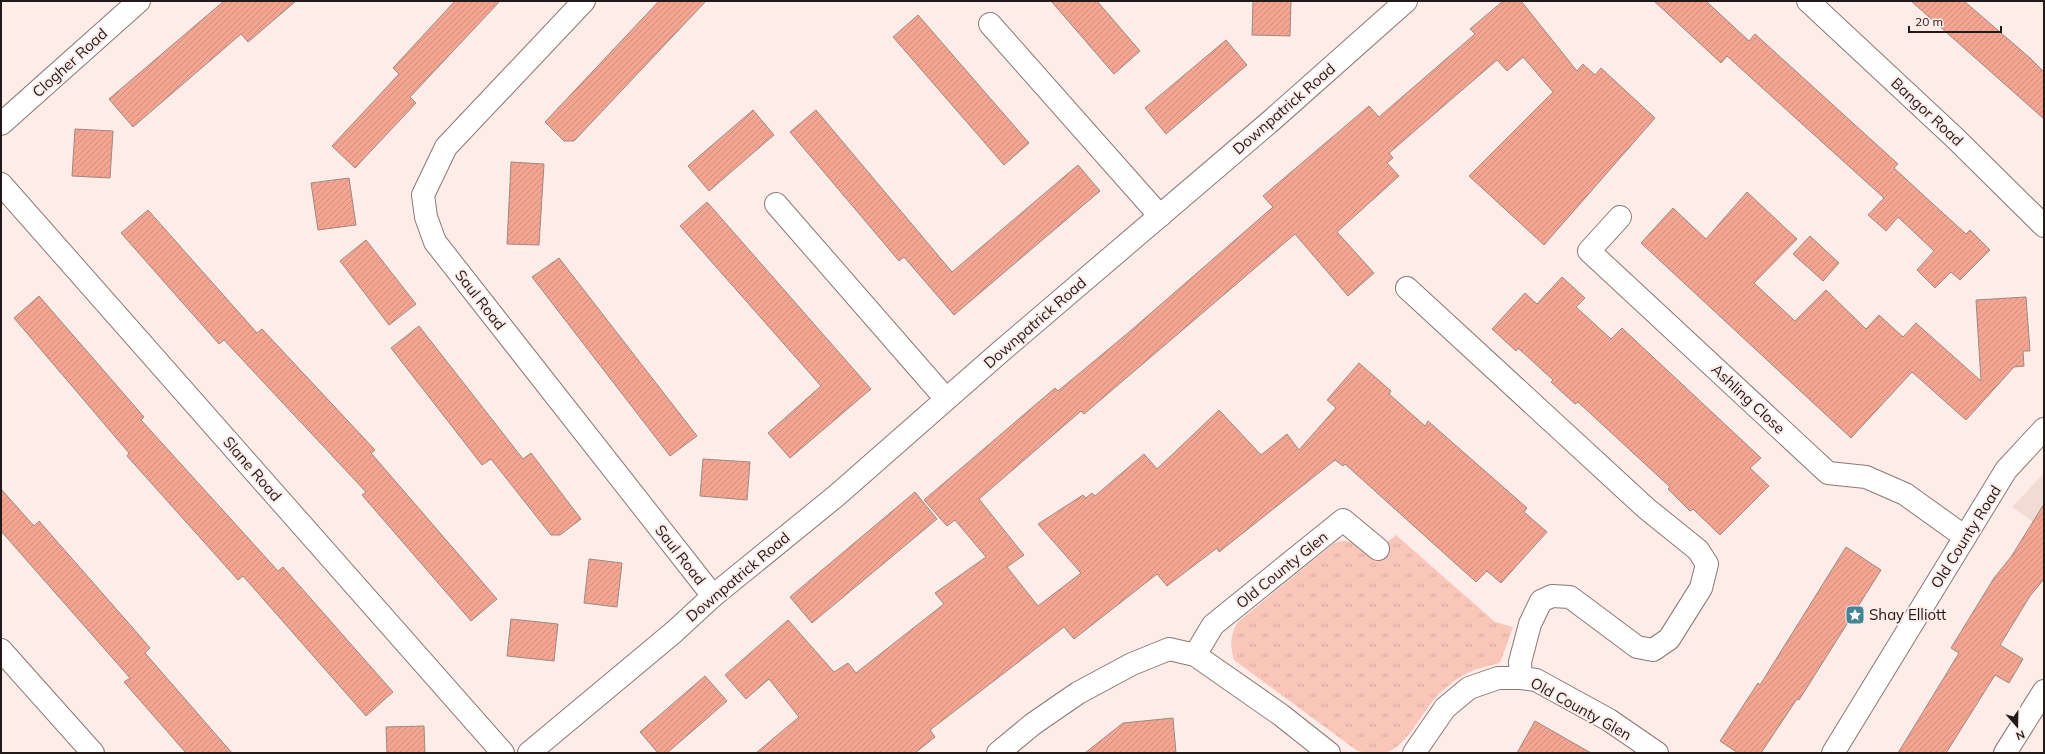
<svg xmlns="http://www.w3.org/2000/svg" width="2045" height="754" font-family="Mulish,sans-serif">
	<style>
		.built { fill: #f3dbd5 }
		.grass { fill: url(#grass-tufts) }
		.building { fill: url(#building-hatch); stroke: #9d8984 }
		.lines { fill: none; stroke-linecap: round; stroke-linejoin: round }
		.minor-casing { stroke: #8b7873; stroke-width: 24 }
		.minor { stroke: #fff; stroke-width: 22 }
		.labels { text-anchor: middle; stroke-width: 4; stroke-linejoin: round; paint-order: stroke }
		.street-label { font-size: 15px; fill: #211a18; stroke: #feece8 }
		.poi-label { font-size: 15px; fill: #211a18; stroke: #feece8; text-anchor: start }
	</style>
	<defs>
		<pattern id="grass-tufts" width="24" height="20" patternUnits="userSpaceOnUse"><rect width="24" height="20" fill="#f9c6b9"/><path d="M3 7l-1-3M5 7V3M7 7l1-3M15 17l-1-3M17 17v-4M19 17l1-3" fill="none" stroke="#d5aa9e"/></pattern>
		<pattern id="building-hatch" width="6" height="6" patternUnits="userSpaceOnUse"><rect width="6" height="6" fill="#f3a591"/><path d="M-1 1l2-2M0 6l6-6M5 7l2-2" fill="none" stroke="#d08d7c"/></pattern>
	</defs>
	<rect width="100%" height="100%" fill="#feece8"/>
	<!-- built -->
	<path class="built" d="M2044,473v60l-12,-12 -20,-14z"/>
	<!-- grass -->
	<path class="grass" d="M1396,535l99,87 18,5 -13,36c-18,4 -34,8 -48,20 -7,5 -15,12 -20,19 -11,14 -26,42 -42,49 -10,3 -24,3 -34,-1l-122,-90c-4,-15 -4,-25 4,-38l95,-78c17,-8 25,2 36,13z"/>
	<!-- building -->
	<g class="building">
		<path d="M224,1h72l-48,41 -7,-8 -108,93 -24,-28z"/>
		<path d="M455,1h45l-90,96 6,6 -61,65 -23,-22 67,-72 -6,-6z"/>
		<path d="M659,1h47l-132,140h-10l-19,-19z"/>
		<path d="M1051,1h46l43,50 -26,23z"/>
		<path d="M1253,1h38l-1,35 -38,-1z"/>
		<path d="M1503,1h18l56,70 6,-7 12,11 6,-7 54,50 -111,127 -75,-69 84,-84 -30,-35 -16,14 -10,-11 -108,93 4,5 -6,5 12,13 -62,56 37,41 -26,23 -53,-62 -211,180 -3,-3 -102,88 45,56 -17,12 31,39 43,-33 -43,-49 45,-29 3,3 6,-5 3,3 49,-42 13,15 62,-59 42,45 26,-21 12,16 37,-42 -9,-8 32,-37 32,28 -2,3 36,32 3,-5 99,87 -3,4 23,20 -46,51 -14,-12 -11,11 -131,-118 -2,2 -8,-6 -116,92 -2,-4 -50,38 -10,-12 -83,65 -10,-12 -134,103 5,7 -20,16h-159l43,-36 -30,-38 -23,20 -21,-24 63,-55 46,52 14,-9 8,10 88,-69 -9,-11 51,-36 -31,-37 -8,6 -23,-26 131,-112 3,3 70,-58 145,-126 -10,-11 106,-90 10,11 96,-83 -5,-5z"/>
		<path d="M1654,1h52l43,40 6,-7 143,130 -4,4 27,25 45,41 4,-4 20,20 -30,30 -9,-8 -16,16 -18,-18 17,-19 -36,-34 -12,14 -18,-16 16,-17 -157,-142 -6,7z"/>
		<path d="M1911,1h53l66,57 14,14v47z"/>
		<path d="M918,15l111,128 -25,22 -111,-128z"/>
		<path d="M1226,40l21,25 -81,69 -21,-26z"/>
		<path d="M753,110l21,25 -65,56 -21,-25z"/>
		<path d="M816,110l136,162 126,-107 22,26 -146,124 -50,-58 -5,4 -109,-129z"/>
		<path d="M75,129l38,2 -3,47 -38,-2z"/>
		<path d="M511,162l33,2 -5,81 -32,-1z"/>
		<path d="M349,178l7,47 -38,5 -7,-47z"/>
		<path d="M1747,192l50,47 -43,44 41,38 31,-31 40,39 13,-14 24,22 13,-14 65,58 -5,-81 50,-3 4,54h-7l1,15 -10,1 -48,53 -54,-48 -61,66 -210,-195 32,-35 33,31z"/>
		<path d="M707,202l164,187 -81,69 -22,-25 53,-47 -141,-160z"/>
		<path d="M148,210l109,123 5,-4 113,121 -4,3 126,146 -26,22 -109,-126 4,-3 -142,-152 -5,4 -98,-111z"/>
		<path d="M1810,236l29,27 -16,18 -30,-27z"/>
		<path d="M366,240l50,64 -27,21 -49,-64z"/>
		<path d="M559,258l138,178 -27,20 -138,-179z"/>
		<path d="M1562,277l23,21 -9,9 35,32 11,-11 139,130 -11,10 19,18 -49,49 -27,-26 -3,2 -22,-22 2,-2 -92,-85 -3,2 -24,-22 2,-2 -35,-32 -2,3 -24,-22 33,-36 12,11z"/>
		<path d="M39,296l105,121 -3,3 137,151 5,-4 110,125 -27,24 -123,-140 -5,4 -111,-124 2,-3 -115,-135z"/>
		<path d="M419,326l104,133 8,-6 50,66 -21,16h-9l-60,-76 -9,6 -91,-117z"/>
		<path d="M703,459l47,3 -3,38 -47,-4z"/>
		<path d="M1,489l33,37 5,-5 93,106 18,21 -5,5 87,100h-46l-62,-71 6,-4 -129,-147z"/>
		<path d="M915,492l22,27 -125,104 -22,-26z"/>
		<path d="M2044,504v75l-14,17 -30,49 23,14 -14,24 -14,-8 -49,78h-48l61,-100 -8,-5 43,-70 17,-21z"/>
		<path d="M1846,547l35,23 -82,130 -2,-1 -36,54h-23l-18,-12 38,-58 2,2z"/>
		<path d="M589,559l33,4 -5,44 -33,-4z"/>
		<path d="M511,619l47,5 -4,37 -47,-5z"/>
		<path d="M705,676l22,25 -60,52h-9l-18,-21z"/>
		<path d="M1173,718l3,35h-91l38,-30z"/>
		<path d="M1535,721l56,32h-74z"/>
		<path d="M424,726l1,27h-38l-1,-26z"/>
	</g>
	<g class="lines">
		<!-- minor casing -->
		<g class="minor-casing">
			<g id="minor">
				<path d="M584,1l-138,146 -23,48 3,22 9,25 278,354"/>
				<path d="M1808,1l147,137 89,88"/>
				<path d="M990,24l170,192"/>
				<path d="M1,124l138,-123"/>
				<path d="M1,184l502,569"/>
				<path d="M776,204l170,195"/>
				<path d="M1620,217l-31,34 239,222 38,4 39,17 60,43"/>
				<path d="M1407,288l240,221 51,41 9,14 -6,24 -32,51 -16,11 -16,-3 -67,-50 -18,-1 -11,5 -11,23 -10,38 1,16"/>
				<path d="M1,650l92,103"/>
				<path d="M1195,655l18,-30 130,-105 35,29"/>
				<path d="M529,753l145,-121 39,-36 123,-100 163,-143 273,-233 134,-119"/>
				<path d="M998,753l35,-29 45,-31 54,-29 37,-15 26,6 86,60 48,38"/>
				<path d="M1414,753l31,-45 24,-20 29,-10h23l15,2 73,40 48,33"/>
				<path d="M1833,753l173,-283 38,-41"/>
				<path d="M2005,753l39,-62"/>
			</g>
		</g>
		<!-- minor -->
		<use href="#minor" class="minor"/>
	</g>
	<!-- icons -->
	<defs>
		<g id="sight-square" transform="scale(1)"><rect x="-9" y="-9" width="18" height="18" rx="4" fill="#428595" stroke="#feece8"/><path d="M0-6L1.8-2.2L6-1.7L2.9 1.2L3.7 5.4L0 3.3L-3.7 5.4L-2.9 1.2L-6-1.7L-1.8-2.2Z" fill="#fff"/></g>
	</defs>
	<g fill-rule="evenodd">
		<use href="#sight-square" x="1855" y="615"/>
	</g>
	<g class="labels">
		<!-- street labels -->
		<g class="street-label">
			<text transform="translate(70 63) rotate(-42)" y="5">Clogher Road</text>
			<text transform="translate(1284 109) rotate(-41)" y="5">Downpatrick Road</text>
			<text transform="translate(1927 112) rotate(43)" y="5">Bangor Road</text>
			<text transform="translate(480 300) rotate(52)" y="5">Saul Road</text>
			<text transform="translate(1035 323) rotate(-41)" y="5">Downpatrick Road</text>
			<text transform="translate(1748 399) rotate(43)" y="5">Ashling Close</text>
			<text transform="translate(252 469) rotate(49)" y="5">Slane Road</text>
			<text transform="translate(1966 537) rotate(-58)" y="5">Old County Road</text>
			<text transform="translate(680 555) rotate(52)" y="5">Saul Road</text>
			<text transform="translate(1282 570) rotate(-39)" y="5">Old County Glen</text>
			<text transform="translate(738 577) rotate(-40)" y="5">Downpatrick Road</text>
			<text transform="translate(1581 709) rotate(29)" y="5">Old County Glen</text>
		</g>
		<!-- poi labels -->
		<g class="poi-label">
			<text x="1869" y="620">Shay Elliott</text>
		</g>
	</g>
	<!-- border -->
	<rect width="2045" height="754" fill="none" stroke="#211a18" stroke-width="4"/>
	<!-- north arrow -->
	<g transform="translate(2017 726) rotate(160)" stroke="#feece8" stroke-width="3" paint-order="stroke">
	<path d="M0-3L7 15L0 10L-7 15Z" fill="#211a18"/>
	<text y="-6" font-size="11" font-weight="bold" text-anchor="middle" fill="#211a18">N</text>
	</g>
	<!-- scale -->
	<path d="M1909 26v6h92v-6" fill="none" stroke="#211a18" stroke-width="2"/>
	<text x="1915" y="26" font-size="12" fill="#211a18" stroke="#feece8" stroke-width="3" paint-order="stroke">20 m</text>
</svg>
